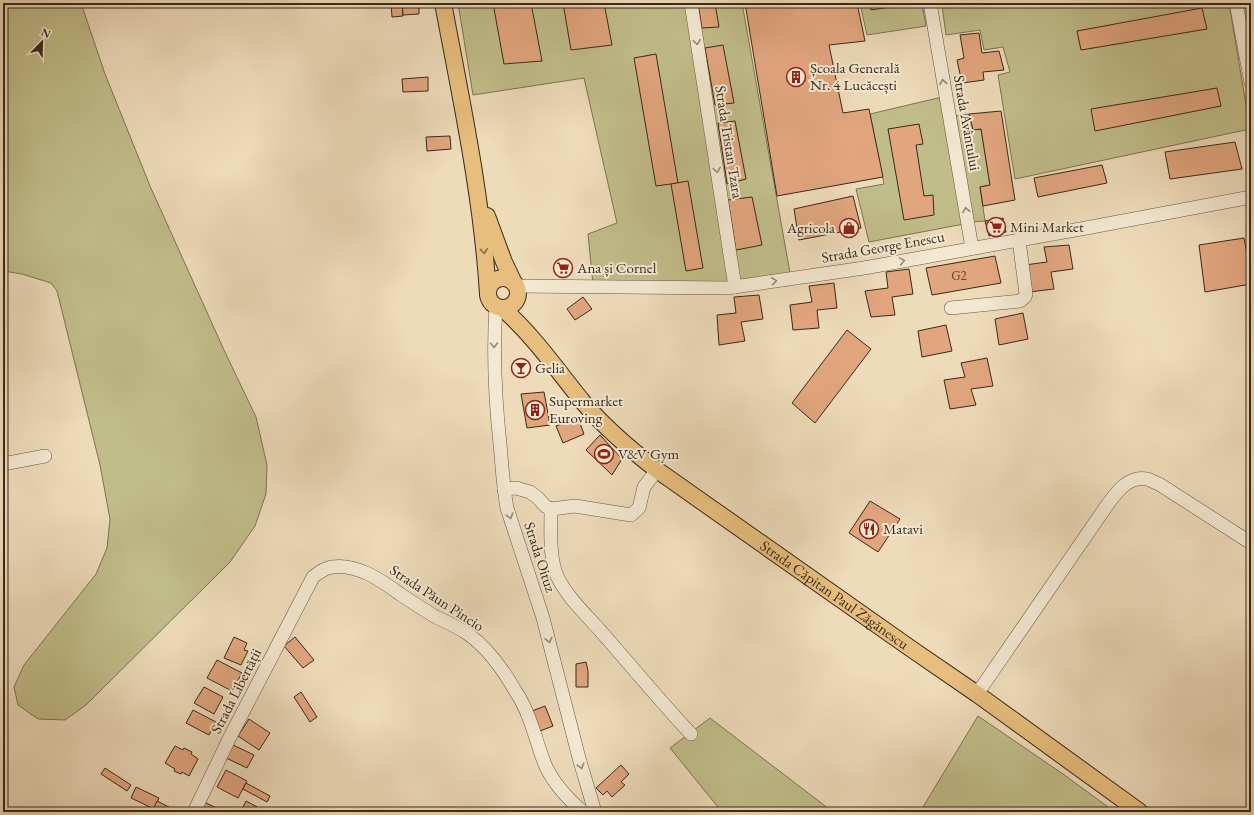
<svg xmlns="http://www.w3.org/2000/svg" width="1254" height="815" font-family="'EB Garamond',serif">
	<style>
		.green { fill: #c1bd8a; stroke: #7e7352 }
		.building { fill: #e2a67f; stroke: #3a291b }
		.lines { fill: none; stroke-linecap: round; stroke-linejoin: round }
		.minor-casing { stroke: #675643; stroke-width: 14 }
		.major-casing { stroke: #3a291b; stroke-width: 18 }
		.minor { stroke: #f4e8d2; stroke-width: 13 }
		.major { stroke: #e7be7d; stroke-width: 16 }
		.oneway { stroke: #978876 }
		.oneway2 { stroke: #886c47 }
		.labels { text-anchor: middle; stroke-width: 4; stroke-linejoin: round; paint-order: stroke }
		.number-label { font-size: 13px; fill: #644834 }
		.poi-label { font-size: 15px; fill: #3a291b; stroke: #f4e8d2; text-anchor: start }
		.street-label { font-size: 15px; fill: #3a291b; stroke: #f4e8d2 }
	</style>
	<rect width="100%" height="100%" fill="#eedbba"/>
	<filter id="stains"><feTurbulence type="fractalNoise" baseFrequency=".005" numOctaves="4"/><feColorMatrix values="0 0 0 0 .2 0 0 0 0 .09 0 0 0 0 .02 0 0 0 .5 -.17"/></filter>
	<radialGradient id="worn" r=".72"><stop offset=".6" stop-color="#630" stop-opacity="0"/><stop offset="1" stop-color="#630" stop-opacity=".3"/></radialGradient>
	<!-- green -->
	<g class="green">
		<path d="M3,3h78l24,71 45,112 74,164 32,67 11,48 -1,29 -11,32 -25,36 -144,143 -21,15 -27,-1 -20,-14 -4,-18 10,-22 72,-91 11,-26 3,-29 -10,-54 -43,-174 -6,-8 -29,-9 -19,-3z"/>
		<path d="M458,3h227l45,279 -137,3 -5,-51 29,-11 -33,-145 -111,17z"/>
		<path d="M696,3h46l48,270 -51,7z"/>
		<path d="M860,3h62l4,23 -59,9z"/>
		<path d="M960,3h269l21,126 -235,50 -17,-104 12,-3 -7,-25 -19,3 -4,-20 -34,5 -4,-30z"/>
		<path d="M942,97l22,127 -95,18 -13,-53 28,-5 -14,-70z"/>
		<path d="M969,114l4,15h8l9,56 -10,2 5,34 -13,1 -18,-106z"/>
		<path d="M978,716l85,58 52,38h-195z"/>
		<path d="M710,718l123,94h-111l-52,-64z"/>
	</g>
	<!-- building -->
	<g class="building">
		<path d="M391,3h11l1,13 -11,1z"/>
		<path d="M402,3h17v11l-16,1z"/>
		<path d="M493,3h38l11,58 -38,3z"/>
		<path d="M563,3h41l8,42 -41,5z"/>
		<path d="M698,3h17l4,24 -17,1z"/>
		<path d="M745,3h112l8,38 -36,4 14,68 26,-4 14,68 -106,19z"/>
		<path d="M870,3h31l1,2 -31,5z"/>
		<path d="M1202,8l5,21 -126,21 -4,-19z"/>
		<path d="M979,33l3,20 17,-2 5,19 -21,2 1,8 -22,3 -5,-23 7,-2 -4,-23z"/>
		<path d="M723,45l11,58 -19,2 -10,-57z"/>
		<path d="M656,54l22,129 -22,3 -22,-128z"/>
		<path d="M428,77v14l-25,1 -1,-13z"/>
		<path d="M1217,88l4,18 -126,25 -4,-22z"/>
		<path d="M1001,111l14,89 -32,6 -3,-19 10,-2 -9,-56 -8,1 -4,-16z"/>
		<path d="M735,121l11,58 -19,5 -9,-61z"/>
		<path d="M919,124l4,20 -7,1 8,51 9,-1 1,20 -30,5 -16,-91z"/>
		<path d="M450,136l1,13 -24,2 -1,-14z"/>
		<path d="M1235,142l7,27 -72,10 -5,-27z"/>
		<path d="M1102,165l5,18 -69,14 -4,-19z"/>
		<path d="M688,181l15,87 -17,3 -15,-87z"/>
		<path d="M853,196l8,32 -62,12 -5,-31z"/>
		<path d="M752,197l10,48 -26,5 -8,-50z"/>
		<path d="M1003,218l3,14 -17,4 -4,-15z"/>
		<path d="M1244,238l7,38v8l-46,8 -6,-47z"/>
		<path d="M1069,245l4,24 -22,3 3,17 -25,3 -4,-27 22,-3 -3,-15z"/>
		<path d="M995,256l6,27 -69,12 -6,-27z"/>
		<path d="M909,269l4,25 -21,3 3,18 -24,2 -6,-26 23,-3 -2,-16z"/>
		<path d="M834,283l3,25 -20,2 2,18 -26,2 -3,-25 22,-3 -3,-16z"/>
		<path d="M759,295l4,24 -22,3 4,19 -26,4 -2,-30 19,-2 -2,-16z"/>
		<path d="M583,297l9,12 -17,11 -8,-11z"/>
		<path d="M1023,313l5,26 -29,6 -4,-26z"/>
		<path d="M946,325l6,26 -30,6 -4,-26z"/>
		<path d="M847,330l24,19 -56,74 -23,-20z"/>
		<path d="M987,358l6,28 -22,3 5,16 -26,4 -6,-29 21,-3 -4,-14z"/>
		<path d="M544,392l6,33 -23,3 -6,-34z"/>
		<path d="M578,418l6,16 -21,9 -7,-17z"/>
		<path d="M600,435l22,24 -10,16 -26,-25z"/>
		<path d="M870,501l30,18 -22,33 -29,-19z"/>
		<path d="M234,637l13,6 -3,7 4,1 -7,14 -17,-7z"/>
		<path d="M295,637l19,23 -11,8 -19,-22z"/>
		<path d="M217,660l25,13 -10,18 -25,-13z"/>
		<path d="M586,662l2,9v16h-12v-23z"/>
		<path d="M204,687l19,10 -9,17 -20,-11z"/>
		<path d="M301,692l16,25 -7,5 -16,-25z"/>
		<path d="M545,706l8,20 -13,5 -8,-20z"/>
		<path d="M193,710l23,12 -7,13 -23,-12z"/>
		<path d="M249,719l21,14 -11,17 -21,-14z"/>
		<path d="M231,744l23,11 -7,13 -23,-11z"/>
		<path d="M175,746l8,4 1,-2 8,4 -1,2 7,5 -9,17 -7,-4 -1,2 -7,-3 1,-2 -10,-6z"/>
		<path d="M621,765l8,9 -8,8 4,3 -13,12 -5,-6 -4,4 -7,-7z"/>
		<path d="M105,768l26,17 -4,6 -26,-17z"/>
		<path d="M226,770l21,11 -9,17 -21,-11z"/>
		<path d="M246,783l24,13 -3,6 -24,-13z"/>
		<path d="M136,787l23,11 -5,11 -23,-11z"/>
		<path d="M157,801l16,8 -1,3h-20z"/>
		<path d="M202,801l23,11h-24z"/>
		<path d="M246,801l17,9 -1,2h-14l-6,-3z"/>
	</g>
	<g class="lines">
		<!-- minor casing -->
		<g class="minor-casing">
			<g id="minor">
				<path d="M691,3l44,284"/>
				<path d="M930,3l42,245"/>
				<path d="M1236,3l15,80"/>
				<path d="M516,286l211,2 137,-20 222,-40 165,-31"/>
				<path d="M496,306c-3,46 -1,92 4,138 2,21 3,42 7,64l36,110 36,140 16,54"/>
				<path d="M951,308l69,-7 5,-4 1,-3 -7,-54"/>
				<path d="M3,464l42,-8"/>
				<path d="M504,489l12,-1 14,4 8,6 7,8 6,3 24,-3 56,9 8,-7 5,-21 13,-17"/>
				<path d="M551,509c0,21 -2,48 6,67 11,23 31,40 47,59 29,33 57,67 87,99"/>
				<path d="M977,694l126,-183c10,-14 23,-36 44,-32 4,1 8,4 12,5l92,59"/>
				<path d="M194,812l35,-73 84,-162c5,-4 12,-9 19,-10 24,-4 49,13 68,27 12,8 24,16 36,23 11,5 22,10 32,17 20,14 36,37 48,58 14,21 19,46 28,70 7,18 24,37 39,50"/>
			</g>
		</g>
		<!-- major casing -->
		<g class="major-casing">
			<g id="major">
				<path d="M443,3c18,96 39,193 45,291"/>
				<path d="M487,216l17,46 10,21"/>
				<circle cx="503" cy="293" r="15"/>
				<path id="s1" d="M502,308c31,27 55,62 81,94 22,26 48,48 74,68l253,178 67,46 163,118"/>
			</g>
		</g>
		<!-- minor -->
		<use href="#minor" class="minor"/>
		<!-- major -->
		<use href="#major" class="major"/>
	</g>
	<!-- one-way arrows -->
	<defs><path id="oneway-chevron" d="M-2-3.5L2.5 0L-2 3.5" fill="none" stroke-width="1.6" stroke-linecap="round" stroke-linejoin="round"/></defs>
	<g class="oneway">
		<use href="#oneway-chevron" transform="translate(697 42) rotate(81)"/>
		<use href="#oneway-chevron" transform="translate(943 82) rotate(-100)"/>
		<use href="#oneway-chevron" transform="translate(717 170) rotate(81)"/>
		<use href="#oneway-chevron" transform="translate(966 210) rotate(-100)"/>
		<use href="#oneway-chevron" transform="translate(902 261) rotate(-10)"/>
		<use href="#oneway-chevron" transform="translate(774 281) rotate(-8)"/>
		<use href="#oneway-chevron" transform="translate(494 345) rotate(89)"/>
		<use href="#oneway-chevron" transform="translate(510 516) rotate(72)"/>
		<use href="#oneway-chevron" transform="translate(549 640) rotate(76)"/>
		<use href="#oneway-chevron" transform="translate(581 766) rotate(73)"/>
	</g>
	<use class="oneway2" href="#oneway-chevron" transform="translate(484 251) rotate(84)"/>
	<!-- icons -->
	<defs>
		<g id="building-ring" transform="scale(1)"><circle r="9.5" fill="#f4e8d2" stroke="#8f2418" stroke-width="1.5"/><path d="M-4-6H4V6H1V3H-1V6H-4ZM-2.5-4.3h1.7v1.8h-1.7ZM.8-4.3h1.7v1.8H.8ZM-2.5-1h1.7V.8h-1.7ZM.8-1h1.7V.8H.8Z" fill="#8f2418"/></g>
		<g id="supermarket-ring" transform="scale(1)"><circle r="9.5" fill="#f4e8d2" stroke="#8f2418" stroke-width="1.5"/><path d="M-6-5.5h2.5l.6 2H6L4.5 2H-2.5L-4.4-4H-6ZM-1.5 3.2a1.3 1.3 0 1 0 .1 0ZM3 3.2a1.3 1.3 0 1 0 .1 0Z" fill="#8f2418"/></g>
		<g id="shop-ring" transform="scale(1)"><circle r="9.5" fill="#f4e8d2" stroke="#8f2418" stroke-width="1.5"/><path d="M-5-2.5h2.3a2.7 3.5 0 0 1 5.4 0H5L5.5 6h-11ZM-1.5-2.5h3a1.5 2.3 0 0 0-3 0Z" fill="#8f2418"/></g>
		<g id="bar-ring" transform="scale(1)"><circle r="9.5" fill="#f4e8d2" stroke="#8f2418" stroke-width="1.5"/><path d="M-6-5H6L.8 .8V4.5H3.5V6h-7V4.5H-.8V.8Z" fill="#8f2418"/></g>
		<g id="stadium-ring" transform="scale(1)"><circle r="9.5" fill="#f4e8d2" stroke="#8f2418" stroke-width="1.5"/><path d="M0-5a6.5 5 0 1 0 0 10a6.5 5 0 1 0 0-10ZM-3.5-1.8h7v3.6h-7Z" fill="#8f2418"/></g>
		<g id="restaurant-ring" transform="scale(1)"><circle r="9.5" fill="#f4e8d2" stroke="#8f2418" stroke-width="1.5"/><path d="M-5-6h1v4h1v-4h1v4h1v-4h1v5L-1.5 .5V6h-2V.5L-5-1ZM5-6V6H3V1.5H1.5Q1.5-4 5-6Z" fill="#8f2418"/></g>
	</defs>
	<g fill-rule="evenodd">
		<use href="#building-ring" x="796" y="77"/>
		<use href="#supermarket-ring" x="996" y="227"/>
		<use href="#shop-ring" x="849" y="228"/>
		<use href="#supermarket-ring" x="563" y="268"/>
		<use href="#bar-ring" x="521" y="368"/>
		<use href="#building-ring" x="535" y="410"/>
		<use href="#stadium-ring" x="604" y="454"/>
		<use href="#restaurant-ring" x="869" y="529"/>
	</g>
	<g class="labels">
		<!-- number labels -->
		<g class="number-label">
			<text x="959" y="280">G2</text>
		</g>
		<!-- poi labels -->
		<g class="poi-label">
			<text x="810" y="73">Școala Generală<tspan x="810" dy="17">Nr. 4 Lucăcești</tspan></text>
			<text x="1010" y="232">Mini Market</text>
			<text x="835" y="233" text-anchor="end">Agricola</text>
			<text x="577" y="273">Ana și Cornel</text>
			<text x="535" y="373">Gelia</text>
			<text x="549" y="406">Supermarket<tspan x="549" dy="17">Euroving</tspan></text>
			<text x="618" y="459">V&amp;V Gym</text>
			<text x="883" y="534">Matavi</text>
		</g>
		<!-- street labels -->
		<g class="street-label">
			<text transform="translate(967 123) rotate(80)" y="5">Strada Avântului</text>
			<text transform="translate(729 142) rotate(81)" y="5">Strada Tristan Tzara</text>
			<text transform="translate(883 247) rotate(-10)" y="5">Strada George Enescu</text>
			<text transform="translate(540 557) rotate(72)" y="5">Strada Oituz</text>
			<text dy="5" stroke="none"><textPath href="#s1" startOffset="442">Strada Căpitan Paul Zăgănescu</textPath></text>
			<text transform="translate(437 598) rotate(33)" y="5">Strada Păun Pincio</text>
			<text transform="translate(236 691) rotate(-63)" y="5">Strada Libertății</text>
		</g>
	</g>
	<!-- margin -->
	<rect width="1254" height="815" fill="none" stroke="#eedbba" stroke-width="16"/>
	<rect x="4" y="4" width="1246" height="807" fill="none" stroke="#3a291b" stroke-width="2"/>
	<rect x="8" y="8" width="1238" height="799" fill="none" stroke="#3a291b"/>
	<!-- north arrow -->
	<g transform="translate(42 42) rotate(23)" stroke="#f4e8d2" stroke-width="3" paint-order="stroke">
	<path d="M0-3L7 15L0 10L-7 15Z" fill="#3a291b"/>
	<text y="-6" font-size="11" font-weight="bold" text-anchor="middle" fill="#3a291b">N</text>
	</g>
	<rect width="100%" height="100%" filter="url(#stains)"/>
	<rect width="100%" height="100%" fill="url(#worn)"/>
</svg>
